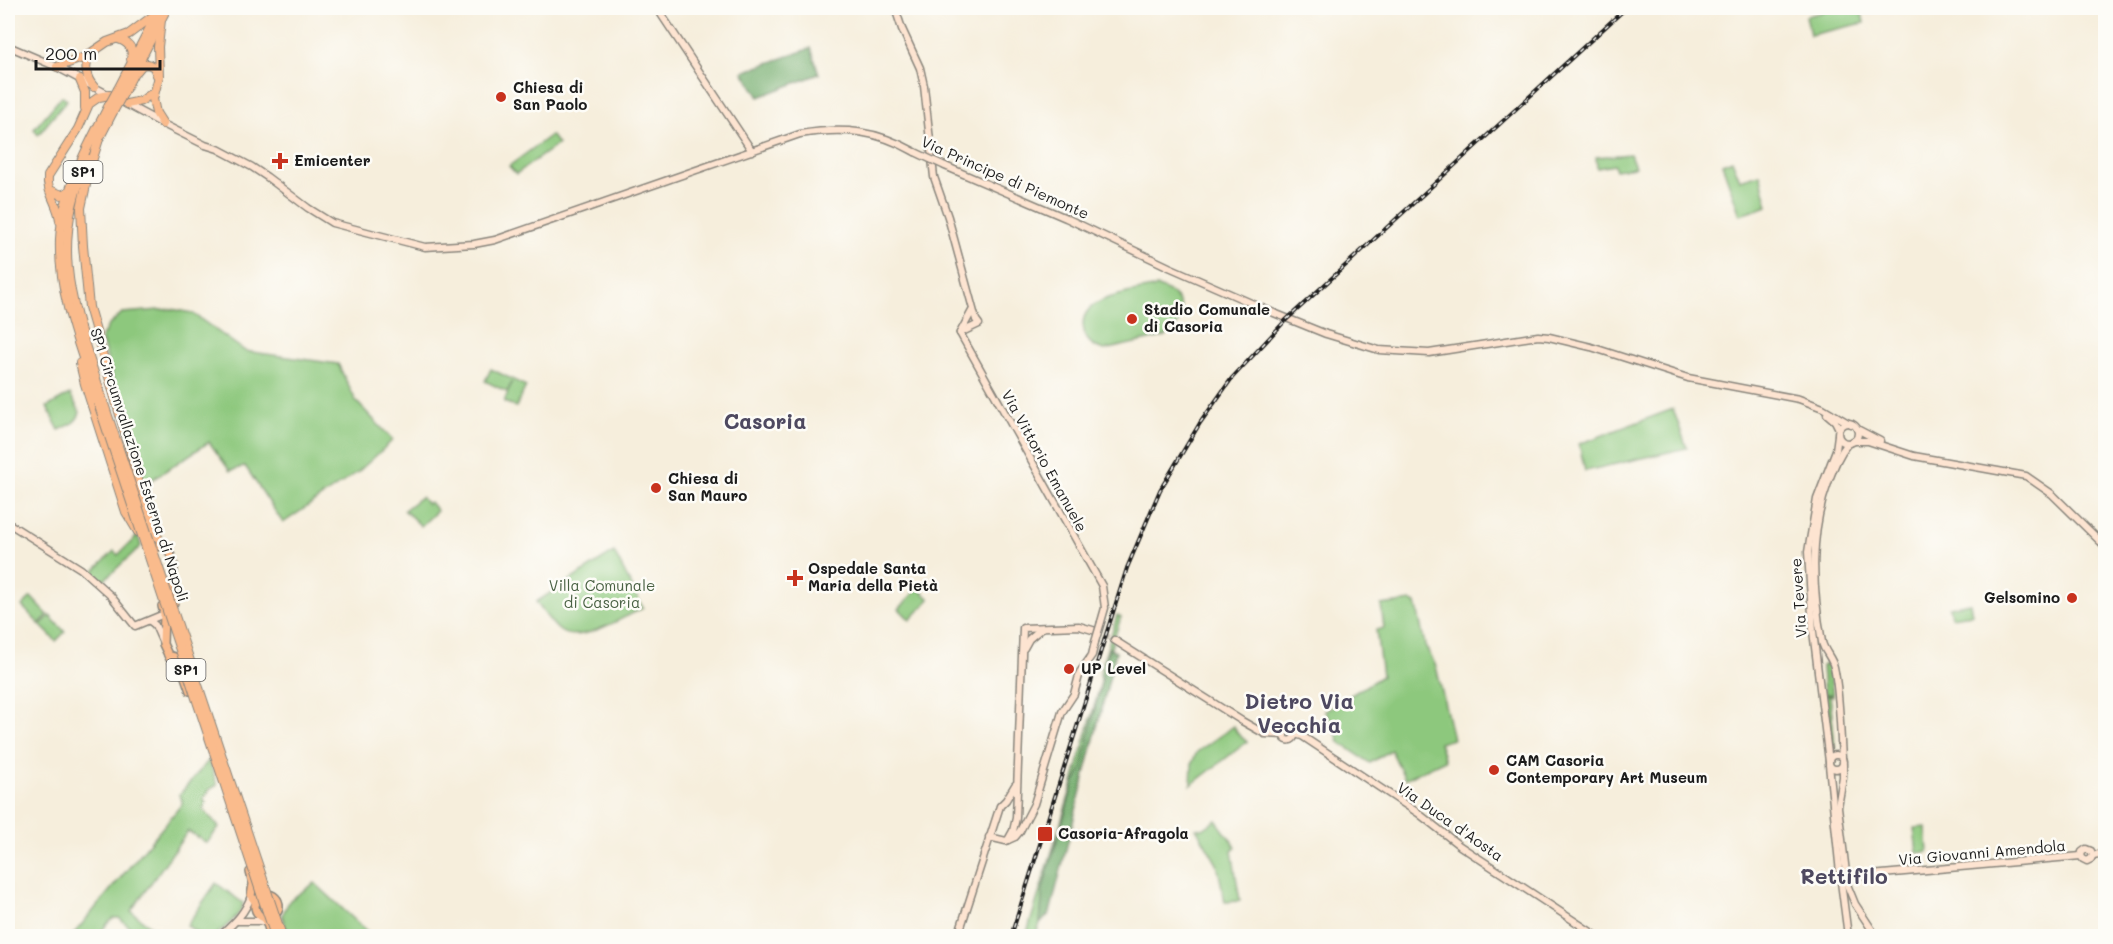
<svg xmlns="http://www.w3.org/2000/svg" width="2113" height="944" font-family="Mali,sans-serif">
	<style>
		.green { fill: #8dc87d; stroke: #54724c; stroke-width: 1.5 }
		.forest { fill: #72ac6c; stroke: #476444; stroke-width: 1.5 }
		.lines { fill: none; stroke-linecap: round; stroke-linejoin: round }
		.secondary-tunnel { stroke: #d5cebf; stroke-width: 6; stroke-dasharray: 6 3; stroke-linecap: butt }
		.secondary-casing { stroke: #89857c; stroke-width: 9 }
		.primary-casing { stroke: #89857c; stroke-width: 10 }
		.highway-casing { stroke: #89857c; stroke-width: 10 }
		.secondary { stroke: #fde4d1; stroke-width: 6 }
		.primary { stroke: #fabb8c; stroke-width: 7 }
		.highway { stroke: #fabb8c; stroke-width: 8 }
		.rail-casing { stroke: #1c1c1c; stroke-width: 4 }
		.rail { stroke: #fdfcf7; stroke-width: 1.5; stroke-dasharray: 4.5; stroke-linecap: butt }
		.secondary-bridge-casing { stroke: #89857c; stroke-width: 9; stroke-linecap: butt }
		.highway-bridge-casing { stroke: #89857c; stroke-width: 10; stroke-linecap: butt }
		.secondary-bridge { stroke: #fde4d1; stroke-width: 6 }
		.highway-bridge { stroke: #fabb8c; stroke-width: 8 }
		.poi-dot { fill: #c8321e; stroke: #fdfcf7; stroke-width: 2 }
		.labels { text-anchor: middle; stroke-width: 5; stroke-linejoin: round; paint-order: stroke }
		.shield { fill: #fdfcf7; stroke: #605f5e; stroke-width: 1.5 }
		.shield-label { font-size: 14px; font-weight: bold; fill: #1c1c1c }
		.poi-label { font-size: 15px; font-weight: bold; fill: #1c1c1c; stroke: #fdfcf7; text-anchor: start }
		.street-label { font-size: 15px; fill: #1c1c1c; stroke: #fdfcf7 }
		.park-label { font-size: 15px; fill: #496143; stroke: #fdfcf7 }
		.district-label { font-size: 21px; font-weight: bold; fill: #4e4960; stroke: #fdfcf7 }
	</style>
	<rect width="100%" height="100%" fill="#fdfcf7"/>
	<filter id="ink" filterUnits="userSpaceOnUse"><feTurbulence type="fractalNoise" baseFrequency=".0167" numOctaves="2"/><feDisplacementMap in="SourceGraphic" scale="12" xChannelSelector="R" yChannelSelector="G"/><feConvolveMatrix kernelMatrix="1 2 1 2 8 2 1 2 1" color-interpolation-filters="sRGB"/></filter>
	<filter id="wash" filterUnits="userSpaceOnUse"><feTurbulence type="fractalNoise" baseFrequency=".008" numOctaves="4" result="noise"/><feDisplacementMap in="SourceGraphic" scale="24" xChannelSelector="R" yChannelSelector="G"/><feGaussianBlur stdDeviation="1.35" result="paint"/><feColorMatrix in="noise" values="0 0 0 0 0 0 0 0 0 0 0 0 0 0 0 0 0 1.4 0 .05"/><feComposite in="paint" operator="in"/></filter>
	<g filter="url(#wash)">
		<rect width="100%" height="100%" fill="#f6eedc"/>
		<!-- green -->
		<g class="green">
			<path d="M1823,8h10l1,2 27,-2 3,15 -54,12 -4,-19 17,-4z"/>
			<path d="M62,96l5,4 -29,35 -4,-6z"/>
			<path d="M551,135l7,9 -42,30 -7,-8z"/>
			<path d="M1630,154l5,13 -19,3 -2,-5 -17,3 -1,-11z"/>
			<path d="M1732,160l8,20 20,-6 8,32 -28,9 -18,-51z"/>
			<path d="M1157,287c28,7 33,32 9,49l-62,14c-10,-3 -18,-8 -20,-19 -9,-35 49,-38 73,-44z"/>
			<path d="M172,309l20,4 53,38 93,13 18,37 37,39 -35,32 -75,51 -38,-57 -15,5 -21,-29 -65,43 -43,-147 7,-12 14,-13z"/>
			<path d="M491,369l35,17 -10,21 -12,-5 8,-20 -5,10 -22,-11z"/>
			<path d="M70,394l10,18c-2,10 -12,14 -21,18l-12,-23z"/>
			<path d="M1673,409l14,39 -102,23 -6,-27z"/>
			<path d="M421,497l6,7 3,-2 7,9 -16,15 -17,-16z"/>
			<path d="M138,535l3,11 -39,36 -10,-9 22,-22 4,4z"/>
			<path d="M614,552l29,56c-19,9 -64,37 -83,23 -9,-7 -17,-20 -24,-29z"/>
			<path d="M918,588l12,11 -20,21 -11,-11z"/>
			<path d="M31,597l17,18 -9,9 -17,-18z"/>
			<path d="M1412,601l4,2 9,42 11,21 17,73 -14,4 6,17 -40,19 -14,-29 -21,13 -31,-21 -4,-13 -10,-18 57,-35 -6,-46 8,-2 -3,-23z"/>
			<path d="M1970,603l2,11 -21,3 -2,-10z"/>
			<path d="M1117,615l4,2 -10,31h-2l-28,123 -7,12 -31,105 -3,36 -5,12h-9l46,-150 29,-104 -1,-9z"/>
			<path d="M50,616l15,16 -9,9 -16,-16z"/>
			<path d="M1825,663l4,2 4,31 -3,-2h-6l-2,-28z"/>
			<path d="M1824,695h6l5,54 -6,-5z"/>
			<path d="M1234,726l3,7 10,9 -56,43 1,-22 5,-11z"/>
			<path d="M209,760l8,25 -7,4 -7,11 3,3 -3,6 16,18 -12,16 -19,-12 -57,80 31,25h-22l-21,-18h-5l-7,6 -9,12h-26l110,-132v-4l-3,-5z"/>
			<path d="M1216,820l20,27 -4,4 8,50 -15,1 -8,-38 -21,-36 7,1z"/>
			<path d="M1926,827l2,25 -11,1 -3,-25z"/>
			<path d="M216,883l27,20c-2,14 -19,24 -28,33h-15l-13,-11z"/>
			<path d="M315,883l57,53h-84l-6,-21 8,-15z"/>
		</g>
		<!-- forest -->
		<g class="forest">
			<path d="M811,48l8,26 -60,23 -16,-25z"/>
			<path d="M1109,648l7,4 -66,261 -10,11 3,-36 31,-105 7,-12z"/>
		</g>
	</g>
	<g filter="url(#ink)">
		<g class="lines">
			<!-- secondary-tunnel -->
			<path class="secondary-tunnel" d="M1096,631l18,9"/>
			<!-- secondary casing -->
			<g class="secondary-casing">
				<g id="secondary">
					<path d="M657,8l95,143"/>
					<path d="M895,8l7,21 18,39 4,18 10,91 14,40 28,103 3,4 -19,9"/>
					<path d="M8,46l49,21 106,57 42,21 13,4 34,18 15,10 41,31 24,15 93,24 49,-3 21,-4 305,-106c44,-7 76,-4 115,18"/>
					<path d="M945,166l121,52 103,49 105,46 52,21 53,16 50,3 109,-17 11,1 42,10 97,31 111,21 24,9 27,16"/>
					<path d="M960,333l142,253 3,22 -4,14"/>
					<path d="M960,333l12,-22"/>
					<path d="M1827,414l8,7 4,8"/>
					<circle cx="1848" cy="433" r="10"/>
					<path d="M1857,429l23,12"/>
					<path d="M1853,441h15l46,15 112,20 26,18 54,53"/>
					<path d="M8,523l73,46 30,27 24,30 29,-12"/>
					<path d="M150,621l5,4 7,16"/>
					<path d="M1114,640l128,81 23,13 19,1"/>
					<path d="M1024,648l5,-9 13,-11"/>
					<circle cx="1289" cy="735" r="5.5"/>
					<path d="M1295,734l7,2 116,77 42,33 137,90"/>
					<circle cx="1836" cy="762" r="7"/>
					<path d="M1842,758c-2,-28 -2,-64 -8,-91 -2,-9 -10,-16 -12,-25 -10,-55 -13,-109 7,-162 5,-13 10,-26 19,-37"/>
					<path d="M1829,762l-16,-131 -5,-79 9,-53 19,-49 2,-15"/>
					<path d="M1829,765l11,108"/>
					<path d="M1843,765v12l-5,30 8,65"/>
					<path d="M989,837l17,4 9,-4 5,-6 14,-27 28,-92 12,-18 6,-22 12,-17 3,-13"/>
					<path d="M1008,840l5,-9 3,-13 7,-190 56,-2 17,5"/>
					<path d="M2093,855l13,-2"/>
					<path d="M2081,856l1,-4 4,-3 5,2 2,4"/>
					<path d="M2081,856l2,3 4,2 4,-2 2,-4"/>
					<path d="M1849,877l232,-21"/>
					<path d="M1841,882l7,54"/>
					<path d="M1846,882l9,22 21,32"/>
					<path d="M238,921h22l7,2"/>
					<path d="M220,936c13,-12 25,-22 31,-40"/>
					<path d="M958,936l42,-130 6,-6 9,-15"/>
				</g>
			</g>
			<!-- primary casing -->
			<g class="primary-casing">
				<g id="primary">
					<path d="M148,550l6,-4 10,1c19,16 4,36 10,56"/>
					<path d="M162,606l2,8 -1,30 8,17 13,13 6,17"/>
					<path d="M168,655l10,3 7,-2"/>
					<path d="M250,872l3,12 -2,12 5,7"/>
					<circle cx="267" cy="906" r="12"/>
					<path d="M265,918l6,18"/>
				</g>
			</g>
			<!-- highway casing -->
			<g class="highway-casing">
				<g id="highway">
					<path d="M161,20l-3,27 1,29 -6,23 3,14 7,11"/>
					<path d="M118,39c10,3 16,9 13,20"/>
					<path d="M90,54c-6,13 -5,23 4,33"/>
					<path d="M57,67l28,-10 22,-15 22,-8 28,-21"/>
					<path d="M137,71l5,-6 6,-1 6,3 3,8"/>
					<path d="M80,80l5,12v16"/>
					<path d="M118,89l42,-81"/>
					<path d="M124,92l43,-84"/>
					<path d="M127,104l14,-3 13,-9"/>
					<path d="M99,139l-10,32 -8,37 2,38 6,61 50,175 17,52 8,13"/>
					<path d="M97,143l17,-33"/>
					<path d="M89,159c-44,89 -13,155 14,242"/>
					<path d="M50,190l12,5 8,-4"/>
					<path d="M60,221c-1,-16 -14,-29 -12,-45l30,-47 11,-25 10,-7 11,-2"/>
					<path d="M80,363l5,21 41,128 12,20"/>
					<path d="M98,403c-17,-53 -40,-107 -38,-164 2,-46 27,-92 48,-132"/>
				</g>
			</g>
			<!-- secondary -->
			<use href="#secondary" class="secondary"/>
			<!-- primary -->
			<use href="#primary" class="primary"/>
			<!-- highway -->
			<use href="#highway" class="highway"/>
			<!-- rail casing -->
			<g class="rail-casing">
				<path id="rail" d="M1011,936l116,-368 33,-78 40,-67 32,-45 53,-57 341,-313"/>
			</g>
			<!-- rail -->
			<use href="#rail" class="rail"/>
			<!-- secondary-bridge casing -->
			<g class="secondary-bridge-casing">
				<g id="secondary-bridge">
					<path d="M915,152l30,14"/>
					<path d="M1095,642l6,-20"/>
				</g>
			</g>
			<!-- highway-bridge casing -->
			<g class="highway-bridge-casing">
				<g id="highway-bridge">
					<path d="M108,107l10,-18"/>
					<path d="M114,110l10,-18"/>
					<path d="M103,401l179,535"/>
					<path d="M98,403l177,533"/>
				</g>
			</g>
			<!-- secondary-bridge -->
			<use href="#secondary-bridge" class="secondary-bridge"/>
			<!-- highway-bridge -->
			<use href="#highway-bridge" class="highway-bridge"/>
		</g>
	</g>
	<!-- markers -->
	<g class="poi-dot">
		<circle cx="501" cy="97" r="6"/>
		<path d="M277 152h6v6h6v6h-6v6h-6v-6h-6v-6h6z"/>
		<circle cx="1132" cy="319" r="6"/>
		<circle cx="656" cy="488" r="6"/>
		<path d="M792 569h6v6h6v6h-6v6h-6v-6h-6v-6h6z"/>
		<circle cx="2072" cy="598" r="6"/>
		<circle cx="1069" cy="669" r="6"/>
		<circle cx="1494" cy="770" r="6"/>
		<rect x="1037" y="826" width="16" height="16" rx="3"/>
	</g>
	<g class="labels">
		<!-- shield labels -->
		<g class="shield">
			<rect x="63.5" y="161" width="39" height="22" rx="4.5"/>
			<rect x="166.5" y="659" width="39" height="22" rx="4.5"/>
		</g>
		<g class="shield-label">
			<text x="83" y="177">SP1</text>
			<text x="186" y="675">SP1</text>
		</g>
		<!-- poi labels -->
		<g class="poi-label">
			<text x="513" y="93">Chiesa di<tspan x="513" dy="17">San Paolo</tspan></text>
			<text x="294" y="166">Emicenter</text>
			<text x="1144" y="315">Stadio Comunale<tspan x="1144" dy="17">di Casoria</tspan></text>
			<text x="668" y="484">Chiesa di<tspan x="668" dy="17">San Mauro</tspan></text>
			<text x="808" y="574">Ospedale Santa<tspan x="808" dy="17">Maria della Pietà</tspan></text>
			<text x="2060" y="603" text-anchor="end">Gelsomino</text>
			<text x="1081" y="674">UP Level</text>
			<text x="1506" y="766">CAM Casoria<tspan x="1506" dy="17">Contemporary Art Museum</tspan></text>
			<text x="1058" y="839">Casoria-Afragola</text>
		</g>
		<!-- street labels -->
		<g class="street-label">
			<text transform="translate(1005 178) rotate(24)" y="5">Via Principe di Piemonte</text>
			<text transform="translate(1044 461) rotate(61)" y="5">Via Vittorio Emanuele</text>
			<text transform="translate(139 465) rotate(72)" y="5">SP1 Circumvallazione Esterna di Napoli</text>
			<text transform="translate(1799 598) rotate(-94)" y="5">Via Tevere</text>
			<text transform="translate(1450 822) rotate(35)" y="5">Via Duca d'Aosta</text>
			<text transform="translate(1982 853) rotate(-5)" y="5">Via Giovanni Amendola</text>
		</g>
		<!-- park labels -->
		<g class="park-label">
			<text x="602" y="591">Villa Comunale<tspan x="602" dy="17">di Casoria</tspan></text>
		</g>
		<!-- district labels -->
		<g class="district-label">
			<text x="765" y="429">Casoria</text>
			<text x="1299" y="709">Dietro Via<tspan x="1299" dy="24">Vecchia</tspan></text>
			<text x="1844" y="884">Rettifilo</text>
		</g>
	</g>
	<!-- margin -->
	<rect width="2113" height="944" fill="none" stroke="#fdfcf7" stroke-width="30"/>
	<!-- scale -->
	<path d="M36 60v9h124v-9" fill="none" stroke="#1c1c1c" stroke-width="3"/>
	<text x="45" y="60" font-size="18" fill="#1c1c1c" stroke="#fdfcf7" stroke-width="4.5" paint-order="stroke">200 m</text>
</svg>
